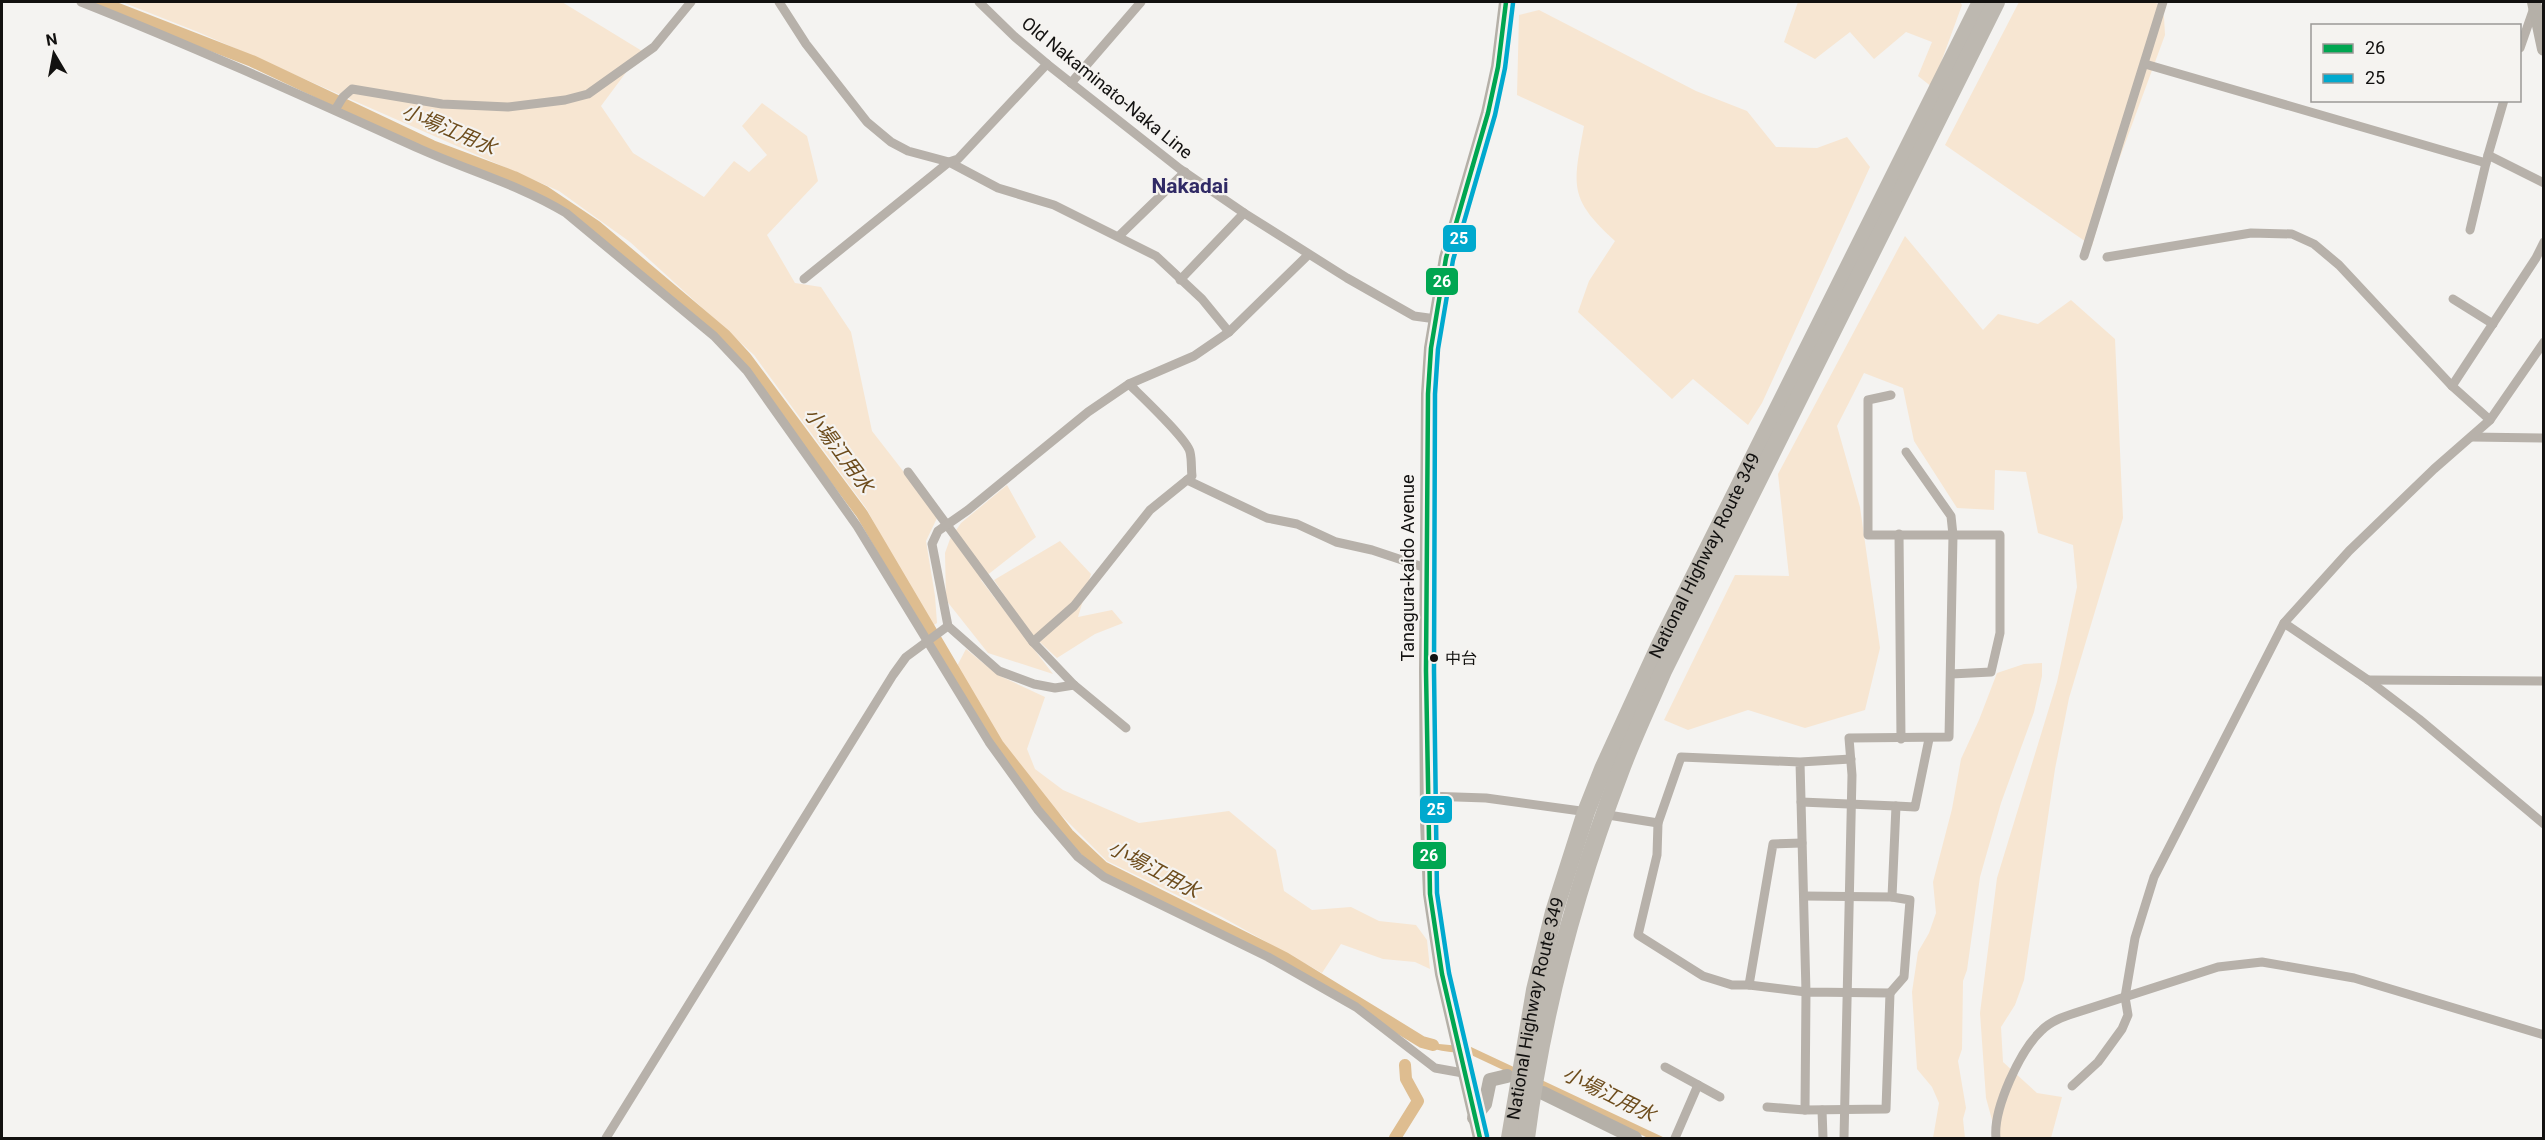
<svg xmlns="http://www.w3.org/2000/svg" width="2545" height="1140" font-family="Roboto,'Noto Sans JP',sans-serif">
	<style>
		.green { fill: #f7e6d2 }
		.water { fill: #debd90 }
		.lines { fill: none; stroke-linecap: round; stroke-linejoin: round }
		.canal { stroke: #debd90; stroke-width: 12 }
		.street { stroke: #b7b1aa; stroke-width: 9 }
		.secondary { stroke: #b5b0a8; stroke-width: 14 }
		.highway { stroke: #bdb8b0; stroke-width: 18 }
		.bus-1-casing { stroke: #f5f3f0; stroke-width: 9 }
		.bus-2-casing { stroke: #f5f3f0; stroke-width: 9 }
		.bus-1 { stroke: #00a651; stroke-width: 4.5 }
		.bus-2 { stroke: #00a9ce; stroke-width: 4.5 }
		.bus-dot { fill: #121110; stroke: #f5f3f0; stroke-width: 2 }
		.labels { text-anchor: middle; stroke-width: 4.5; stroke-linejoin: round; paint-order: stroke }
		.bus-label { font-size: 16px; fill: #121110; stroke: #f5f3f0; text-anchor: start }
		.street-label { font-size: 18px; fill: #121110; stroke: #f5f3f0 }
		.water-label { font-size: 20px; font-style: italic; fill: #6d4c1c; stroke: #f5f3f0 }
		.quarter-label { font-size: 21px; font-weight: bold; fill: #302a65; stroke: #f5f3f0 }
		.line-badge { stroke: #f5f3f0; stroke-width: 2 }
		.badge-label { font-size: 16px; text-anchor: middle; font-weight: bold; fill: #fff }
	</style>
	<rect width="100%" height="100%" fill="#f4f3f1"/>
	<!-- green -->
	<g class="green">
		<path d="M122,2h440l80,49 -41,55 32,47 71,44 30,-36 15,11 18,-17 -25,-29 20,-23 45,33 11,45 -51,54 28,48 26,4 30,45 21,99 66,85 -12,25 9,55 2,27 -6,4 -65,-119 -112,-153 -124,-113 -71,-51 -361,-159z"/>
		<path d="M1798,2h162l2,3 -30,82 -14,-11 14,-34 -26,-10 -32,27 -24,-27 -35,27 -31,-17z"/>
		<path d="M2019,2h133l7,2 5,13 1,18 -56,152 -17,59 -147,-101z"/>
		<path d="M1539,10l157,81 51,20 29,36 41,1 30,-11 23,30 -108,236 -14,22 -55,-46 -21,20 -94,-87 11,-31 26,-40c-47,-43 -42,-55 -31,-115l-67,-31 2,-80z"/>
		<path d="M1905,236l78,94 15,-16 40,10 33,-24 44,39 8,179 -54,180 -14,71 -31,211 -9,25 -14,22 2,35 34,31 25,4 -11,41h-54l-11,-40 -6,-85 17,-135 60,-196 20,-95 -4,-42 -35,-12 -12,-61 -31,-2 -1,40 -37,-2 -43,-67 -11,-53 -39,-15 -27,53 23,81 20,141 -15,62 -60,18 -57,-18 -60,20 -24,-10 71,-145 54,1 -11,-102z"/>
		<path d="M1007,485l29,52 -55,43 72,94 -65,-21 -42,-53 -1,-47 5,-14 11,-16z"/>
		<path d="M1060,541l31,33 -13,43 34,-7 11,13 -28,11 -38,24 -28,-26 -35,-52z"/>
		<path d="M966,649l32,26 47,22 -18,52 8,20 28,21 76,33 90,-12 47,39 8,41 28,19 39,-3 28,14 37,4 11,15 3,29 -15,-7 -32,-3 -42,-15 -19,29 -100,-56 -115,-56 -56,-56 -49,-64 -46,-73z"/>
		<path d="M2042,663v13l-8,36 -33,91 -21,74 -13,93 -4,11 -1,68 -4,12 8,47 -3,11 2,19h-32l6,-35 -7,-16 -15,-18 -5,-77 6,-40 11,-19 7,-20 -3,-31 19,-73 9,-50 18,-39 18,-47 27,-9z"/>
	</g>
	<!-- water -->
	<path class="water" d="M1420,1036l19,8 32,3 194,91h-17l-179,-84c-18,-2 -37,-3 -53,-12z"/>
	<g class="lines">
		<!-- canal -->
		<g class="canal">
			<path d="M100,2l152,59 180,85 82,31 31,15 52,35 128,108 21,23 116,156 136,231 70,89 35,33 182,91 137,84 11,3"/>
			<path d="M1395,1138l23,-37 -12,-22 -1,-14"/>
		</g>
		<!-- street -->
		<g class="street">
			<path d="M81,2c114,45 226,96 339,147 49,22 100,36 146,64l148,123 33,35 110,155 132,216 49,68 40,47 26,20 164,80 88,50 79,61 28,5"/>
			<path d="M779,2l27,42 61,78 24,20 17,9 41,11 49,26 56,17 102,51 46,43 27,33"/>
			<path d="M979,2l36,35 32,27 133,105 64,44 103,65 67,38 22,3"/>
			<path d="M2520,48l15,-43"/>
			<path d="M2145,64l341,99 2,-8 56,28"/>
			<path d="M1071,83l70,-81"/>
			<path d="M335,110l8,-13 9,-8 90,15 66,3 57,-7 23,-6 66,-47 37,-45"/>
			<path d="M2488,155l16,-55"/>
			<path d="M2470,230l16,-67"/>
			<path d="M1119,236l66,-64"/>
			<path d="M2084,256l79,-254"/>
			<path d="M2107,257l144,-24 41,1 22,10 25,21 113,121 38,34"/>
			<path d="M804,279l145,-117 9,-3 89,-95"/>
			<path d="M1180,280l64,-67"/>
			<path d="M2453,299l40,25"/>
			<path d="M2452,386l84,-128 8,-16"/>
			<path d="M1891,395l-23,5v135h132v98l-9,39 -40,2"/>
			<path d="M2471,437l73,1"/>
			<path d="M908,472l125,170 41,43 52,43"/>
			<path d="M1187,480l80,38 30,6 39,18 36,8 54,18"/>
			<path d="M1899,534l2,205"/>
			<path d="M2284,623l84,57 51,39 125,105"/>
			<path d="M1033,642l41,-36 76,-96 42,-34c-1,-7 0,-16 -2,-24 -3,-13 -48,-55 -61,-68"/>
			<path d="M2368,680l176,1"/>
			<path d="M1074,685l-19,3 -21,-4 -35,-13 -51,-45 -16,-82 6,-13 30,-21 120,-98 41,-28 65,-28 35,-24 79,-77"/>
			<path d="M1800,762l6,230 -1,118 81,-1 4,-116 -84,-1 -57,-7h-17l-29,-9 -65,-41 19,-80 1,-32 23,-66 119,5 51,-3"/>
			<path d="M1427,796l59,2 102,14"/>
			<path d="M1801,802l95,4"/>
			<path d="M1602,814l56,9"/>
			<path d="M1804,896l88,1 4,-91 19,1 14,-68"/>
			<path d="M1749,985l24,-141 29,-1"/>
			<path d="M1890,993l14,-16 6,-77 -18,-3"/>
			<path d="M1665,1067l55,30"/>
			<path d="M2072,1086l26,-24 24,-33 6,-14 -3,-18 10,-59 19,-61 130,-254 65,-72 85,-82 56,-49 54,-78"/>
			<path d="M1767,1107l38,3"/>
			<path d="M1822,1110l1,28"/>
			<path d="M606,1138l287,-463 13,-18 42,-31"/>
			<path d="M1675,1138l23,-53"/>
			<path d="M1844,1138l8,-363 -3,-37 100,-1 4,-202 -2,-19 -45,-64"/>
			<path d="M1996,1138c-3,-29 24,-88 46,-108 9,-9 21,-13 33,-17l143,-46 44,-5 92,16 190,57"/>
		</g>
		<!-- secondary -->
		<g class="secondary">
			<path d="M2534,2l10,47"/>
			<path d="M1543,1093l92,45"/>
			<path d="M1474,1118l11,-14 5,-24 17,-4"/>
			<path d="M1480,1138l-38,-164 -12,-80 -3,-73 -1,-150 2,-277 3,-46 15,-90 42,-145 10,-46 8,-65"/>
		</g>
		<!-- highway -->
		<g class="highway">
			<path id="s1" d="M1510,1138l25,-148 19,-78 32,-100 17,-43 56,-122 322,-645"/>
			<path d="M1526,1138c16,-125 49,-248 94,-366 13,-35 29,-68 43,-101l333,-669"/>
		</g>
		<!-- bus-1 casing -->
		<g class="bus-1-casing">
			<path id="bus-1" d="M1480,1138l-38,-164 -12,-80 -4,-223 2,-277 3,-46 15,-90 42,-145 10,-46 8,-65"/>
		</g>
		<!-- bus-2 casing -->
		<g class="bus-2-casing">
			<path id="bus-2" d="M1487,1136l-38,-163 -12,-80 -3,-222 1,-277 3,-45 15,-89 42,-145 10,-47 8,-65"/>
		</g>
		<!-- bus-1 -->
		<use href="#bus-1" class="bus-1"/>
		<!-- bus-2 -->
		<use href="#bus-2" class="bus-2"/>
	</g>
	<!-- markers -->
	<circle class="bus-dot" cx="1434" cy="658" r="5"/>
	<g class="labels">
		<!-- bus labels -->
		<g class="bus-label">
			<text x="1445" y="664">中台</text>
		</g>
		<!-- street labels -->
		<g class="street-label">
			<text transform="translate(1107 88) rotate(39)" y="6">Old Nakaminato-Naka Line</text>
			<text dy="6" stroke="none"><textPath href="#s1" startOffset="618">National Highway Route 349</textPath></text>
			<text transform="translate(1408 568) rotate(-90)" y="6">Tanagura-kaido Avenue</text>
			<text dy="6" stroke="none"><textPath href="#s1" startOffset="132">National Highway Route 349</textPath></text>
		</g>
		<!-- water labels -->
		<g class="water-label">
			<text transform="translate(449 129) rotate(23)" y="7">小場江用水</text>
			<text transform="translate(839 450) rotate(53)" y="7">小場江用水</text>
			<text transform="translate(1154 869) rotate(28)" y="7">小場江用水</text>
			<text transform="translate(1609 1094) rotate(26)" y="7">小場江用水</text>
		</g>
		<!-- quarter labels -->
		<g class="quarter-label">
			<text x="1190" y="193">Nakadai</text>
		</g>
	</g>
	<g class="line-badge">
		<rect x="1442" y="224" width="35" height="29" rx="6" fill="#00a9ce"/>
		<rect x="1425" y="267" width="34" height="29" rx="6" fill="#00a651"/>
		<rect x="1419" y="795" width="34" height="29" rx="6" fill="#00a9ce"/>
		<rect x="1412" y="841" width="35" height="29" rx="6" fill="#00a651"/>
	</g>
	<g class="badge-label">
		<text x="1459" y="244">25</text>
		<text x="1442" y="287">26</text>
		<text x="1436" y="815">25</text>
		<text x="1429" y="861">26</text>
	</g>
	<!-- border -->
	<rect width="2545" height="1140" fill="none" stroke="#121110" stroke-width="6"/>
	<!-- legend -->
	<rect x="2311" y="24" width="210" height="78" fill="#f5f3f0" stroke="#9a9996" stroke-width="1.5"/>
	<rect x="2323" y="44" width="30" height="9" fill="#00a651" stroke="#9a9996" stroke-width="1.5"/>
	<text x="2365" y="54" font-size="18" fill="#121110">26</text>
	<rect x="2323" y="74" width="30" height="9" fill="#00a9ce" stroke="#9a9996" stroke-width="1.5"/>
	<text x="2365" y="84" font-size="18" fill="#121110">25</text>
	<!-- north arrow -->
	<g transform="translate(54 54) rotate(350)" stroke="#f5f3f0" stroke-width="4.5" paint-order="stroke">
	<path d="M0-4.5L10 22L0 15L-10 22Z" fill="#121110"/>
	<text y="-9" font-size="16" font-weight="bold" text-anchor="middle" fill="#121110">N</text>
	</g>
</svg>
